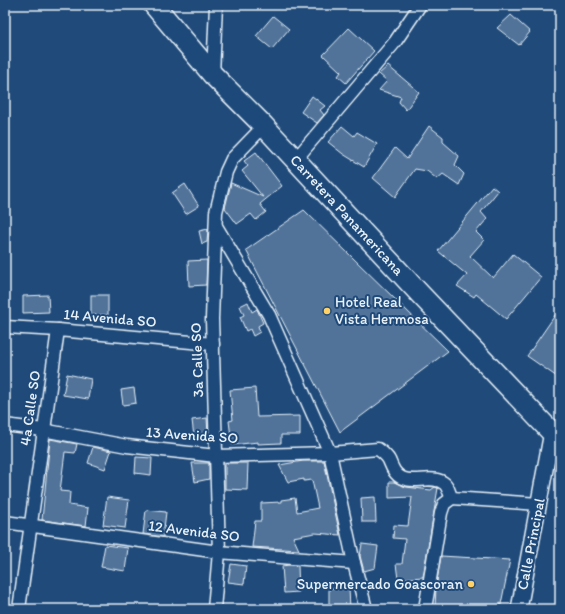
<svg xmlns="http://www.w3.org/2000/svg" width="565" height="614" font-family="Itim,sans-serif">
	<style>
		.building { fill: #517399; stroke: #e8f1f8 }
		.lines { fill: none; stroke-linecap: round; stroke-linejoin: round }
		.minor-casing { stroke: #e8f1f8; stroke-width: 15 }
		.tertiary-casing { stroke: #e8f1f8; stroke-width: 18 }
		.trunk-casing { stroke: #e8f1f8; stroke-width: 23 }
		.minor { stroke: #1f4a7a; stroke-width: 12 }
		.tertiary { stroke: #1f4a7a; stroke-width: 15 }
		.trunk { stroke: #1f4a7a; stroke-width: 20 }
		.poi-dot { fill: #ffd166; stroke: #1f4a7a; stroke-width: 1.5 }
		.labels { text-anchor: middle; stroke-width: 4; stroke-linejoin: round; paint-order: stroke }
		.street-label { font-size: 15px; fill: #e8f1f8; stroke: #1f4a7a }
		.poi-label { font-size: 15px; fill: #e8f1f8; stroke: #1f4a7a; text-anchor: start }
	</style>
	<rect width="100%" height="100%" fill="#1f4a7a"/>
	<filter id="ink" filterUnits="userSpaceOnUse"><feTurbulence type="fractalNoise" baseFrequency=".025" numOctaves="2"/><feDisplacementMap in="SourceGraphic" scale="8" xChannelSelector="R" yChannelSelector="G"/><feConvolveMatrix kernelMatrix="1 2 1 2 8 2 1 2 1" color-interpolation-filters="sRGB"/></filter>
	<g filter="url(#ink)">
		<!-- building -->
		<g class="building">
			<path d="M511,15l19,17 -11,13 -22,-17z"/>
			<path d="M273,16l16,13 -17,20 -16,-13z"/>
			<path d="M349,28l25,23 -28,32 -8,-7 3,-4 -18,-17z"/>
			<path d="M388,66l31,26 -13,18 -7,-8 2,-5 -22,-7 8,-9 -8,-7z"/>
			<path d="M312,96l13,10 -5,4 4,5 -7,8 -16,-11z"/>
			<path d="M342,126l12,10 3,-4 20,12 -13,23 -21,-13 -15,-12z"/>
			<path d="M429,126l14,11v5l16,14 -4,9 9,9 -5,11 -16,-11 -6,5 -10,-8 -12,-2 -20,28 -22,-19 22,-30 12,11z"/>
			<path d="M256,152l26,34 -22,18 6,8 -10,8 -5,-6 -14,10 -12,-16 6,-25 32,14 -21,-26 6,-5 -4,-5z"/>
			<path d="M185,184l14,22 -13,8 -14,-21z"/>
			<path d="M492,186l6,5 -17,21 6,7 -11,13 8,8 -14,16 23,22 20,-24 28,23 -35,42 -30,-25 -2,3 -17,-11 10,-11 -29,-24z"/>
			<path d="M304,210l144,141 -108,81 -94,-182z"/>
			<path d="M208,229l-1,13 -5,2 -3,-13z"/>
			<path d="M207,260l-1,25 -17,1 -1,-25z"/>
			<path d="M48,295l1,17 -26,1v-17z"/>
			<rect x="91" y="295" width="17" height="20"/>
			<path d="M248,302l4,10 5,-3 6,14 -5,3 2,6 -7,4 -3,-7 -4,2 -6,-14 4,-2 -4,-9z"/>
			<path d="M560,308v71l-33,-23z"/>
			<path d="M67,374l24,5 -3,20 -25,-4z"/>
			<path d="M134,388l2,15 -13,2 -2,-15z"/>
			<path d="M255,388l2,29 43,-1v19h-19v8l-23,1v-2l-26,3 -3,-24 4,-1 -3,-30z"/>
			<path d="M207,418l1,17 -14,2 -2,-17z"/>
			<path d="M50,439l27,5 -2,9 -10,-1 -5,39 10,1 -1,13 19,3 -2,18 -44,-6z"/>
			<path d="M93,447l18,4 -6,18 -17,-6z"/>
			<path d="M136,457l16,1 -1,17 -16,-2z"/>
			<path d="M303,461h21l16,74 -25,-2 -22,4 6,13 -47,-3 3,-26h6v-18l20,-1v-2l14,-2 2,14 21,-4 -6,-28 -8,1v-2l-16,3 -9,-17z"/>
			<path d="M192,463h17v16l-14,3z"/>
			<path d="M225,463h23l-1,27 -22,-1z"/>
			<path d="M389,482h5l12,5 25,3 4,-3 3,1 -15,89 -25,2 -2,-15h6l3,-25 -12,-1 1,-13 14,1 4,-29 -23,1z"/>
			<path d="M107,497l22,3 -4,28 -22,-3z"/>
			<path d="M375,497l1,25h-14l-1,-24z"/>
			<path d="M146,510l20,2 -3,25 -20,-3z"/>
			<path d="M362,544l16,2 -3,22 -11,3 -4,-15z"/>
			<path d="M105,545l23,3 -3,23 -24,-4z"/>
			<path d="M441,556l69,4 -10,49h-65l1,-22z"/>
			<path d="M231,564l15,2 -2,18 -16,-2z"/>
			<path d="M289,565l9,1 1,26 -15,1 -2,-27z"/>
			<path d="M329,588h20l1,21h-21z"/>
		</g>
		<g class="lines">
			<!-- minor casing -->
			<g class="minor-casing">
				<g id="minor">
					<path d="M213,75l3,-70"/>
					<path d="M296,159l99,-117 25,-37"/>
					<path d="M216,226l53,89 61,138 24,110 12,46"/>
					<path d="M5,327l53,3 155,14"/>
					<path d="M5,425l38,5 84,16 89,10 114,-3 48,-4c4,3 9,7 11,11 3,7 5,14 13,18 12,6 32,-4 43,6 4,4 4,10 7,14l87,6"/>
					<path d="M5,522l214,30 135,11"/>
					<path d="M19,609l39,-279"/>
					<path d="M214,609l5,-57 -7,-233 4,-107 10,-40 6,-13 32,-33"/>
					<path d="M425,609l16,-96 3,-9 8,-6"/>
				</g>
			</g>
			<!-- tertiary casing -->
			<g class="tertiary-casing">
				<path id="tertiary" d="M519,609l33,-177"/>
			</g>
			<!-- trunk casing -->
			<g class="trunk-casing">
				<path id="trunk" d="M154,5l59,70 51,51 156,168 140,147"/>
			</g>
			<!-- minor -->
			<use href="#minor" class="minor"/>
			<!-- tertiary -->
			<use href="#tertiary" class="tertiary"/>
			<!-- trunk -->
			<use href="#trunk" class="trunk"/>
		</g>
	</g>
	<!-- markers -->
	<g class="poi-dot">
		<circle cx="327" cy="311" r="4"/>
		<circle cx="471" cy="584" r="4"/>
	</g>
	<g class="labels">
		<!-- street labels -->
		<g class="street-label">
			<text transform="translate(347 215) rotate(47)" y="5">Carretera Panamericana</text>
			<text transform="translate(110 318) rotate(5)" y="5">14 Avenida SO</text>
			<text transform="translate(197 360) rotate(-92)" y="5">3a Calle SO</text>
			<text transform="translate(30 408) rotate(-82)" y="5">4a Calle SO</text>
			<text transform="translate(192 435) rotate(4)" y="5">13 Avenida SO</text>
			<text transform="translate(194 531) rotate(7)" y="5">12 Avenida SO</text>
			<text transform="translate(531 544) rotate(-79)" y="5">Calle Principal</text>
		</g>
		<!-- poi labels -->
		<g class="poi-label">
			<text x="335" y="307">Hotel Real<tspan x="335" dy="17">Vista Hermosa</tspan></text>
			<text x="463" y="589" text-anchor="end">Supermercado Goascoran</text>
		</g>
	</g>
	<!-- margin -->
	<rect width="565" height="614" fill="none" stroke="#1f4a7a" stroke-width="20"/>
	<rect x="10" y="10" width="545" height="594" fill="none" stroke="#e8f1f8" stroke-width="1.5" filter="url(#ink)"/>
</svg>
